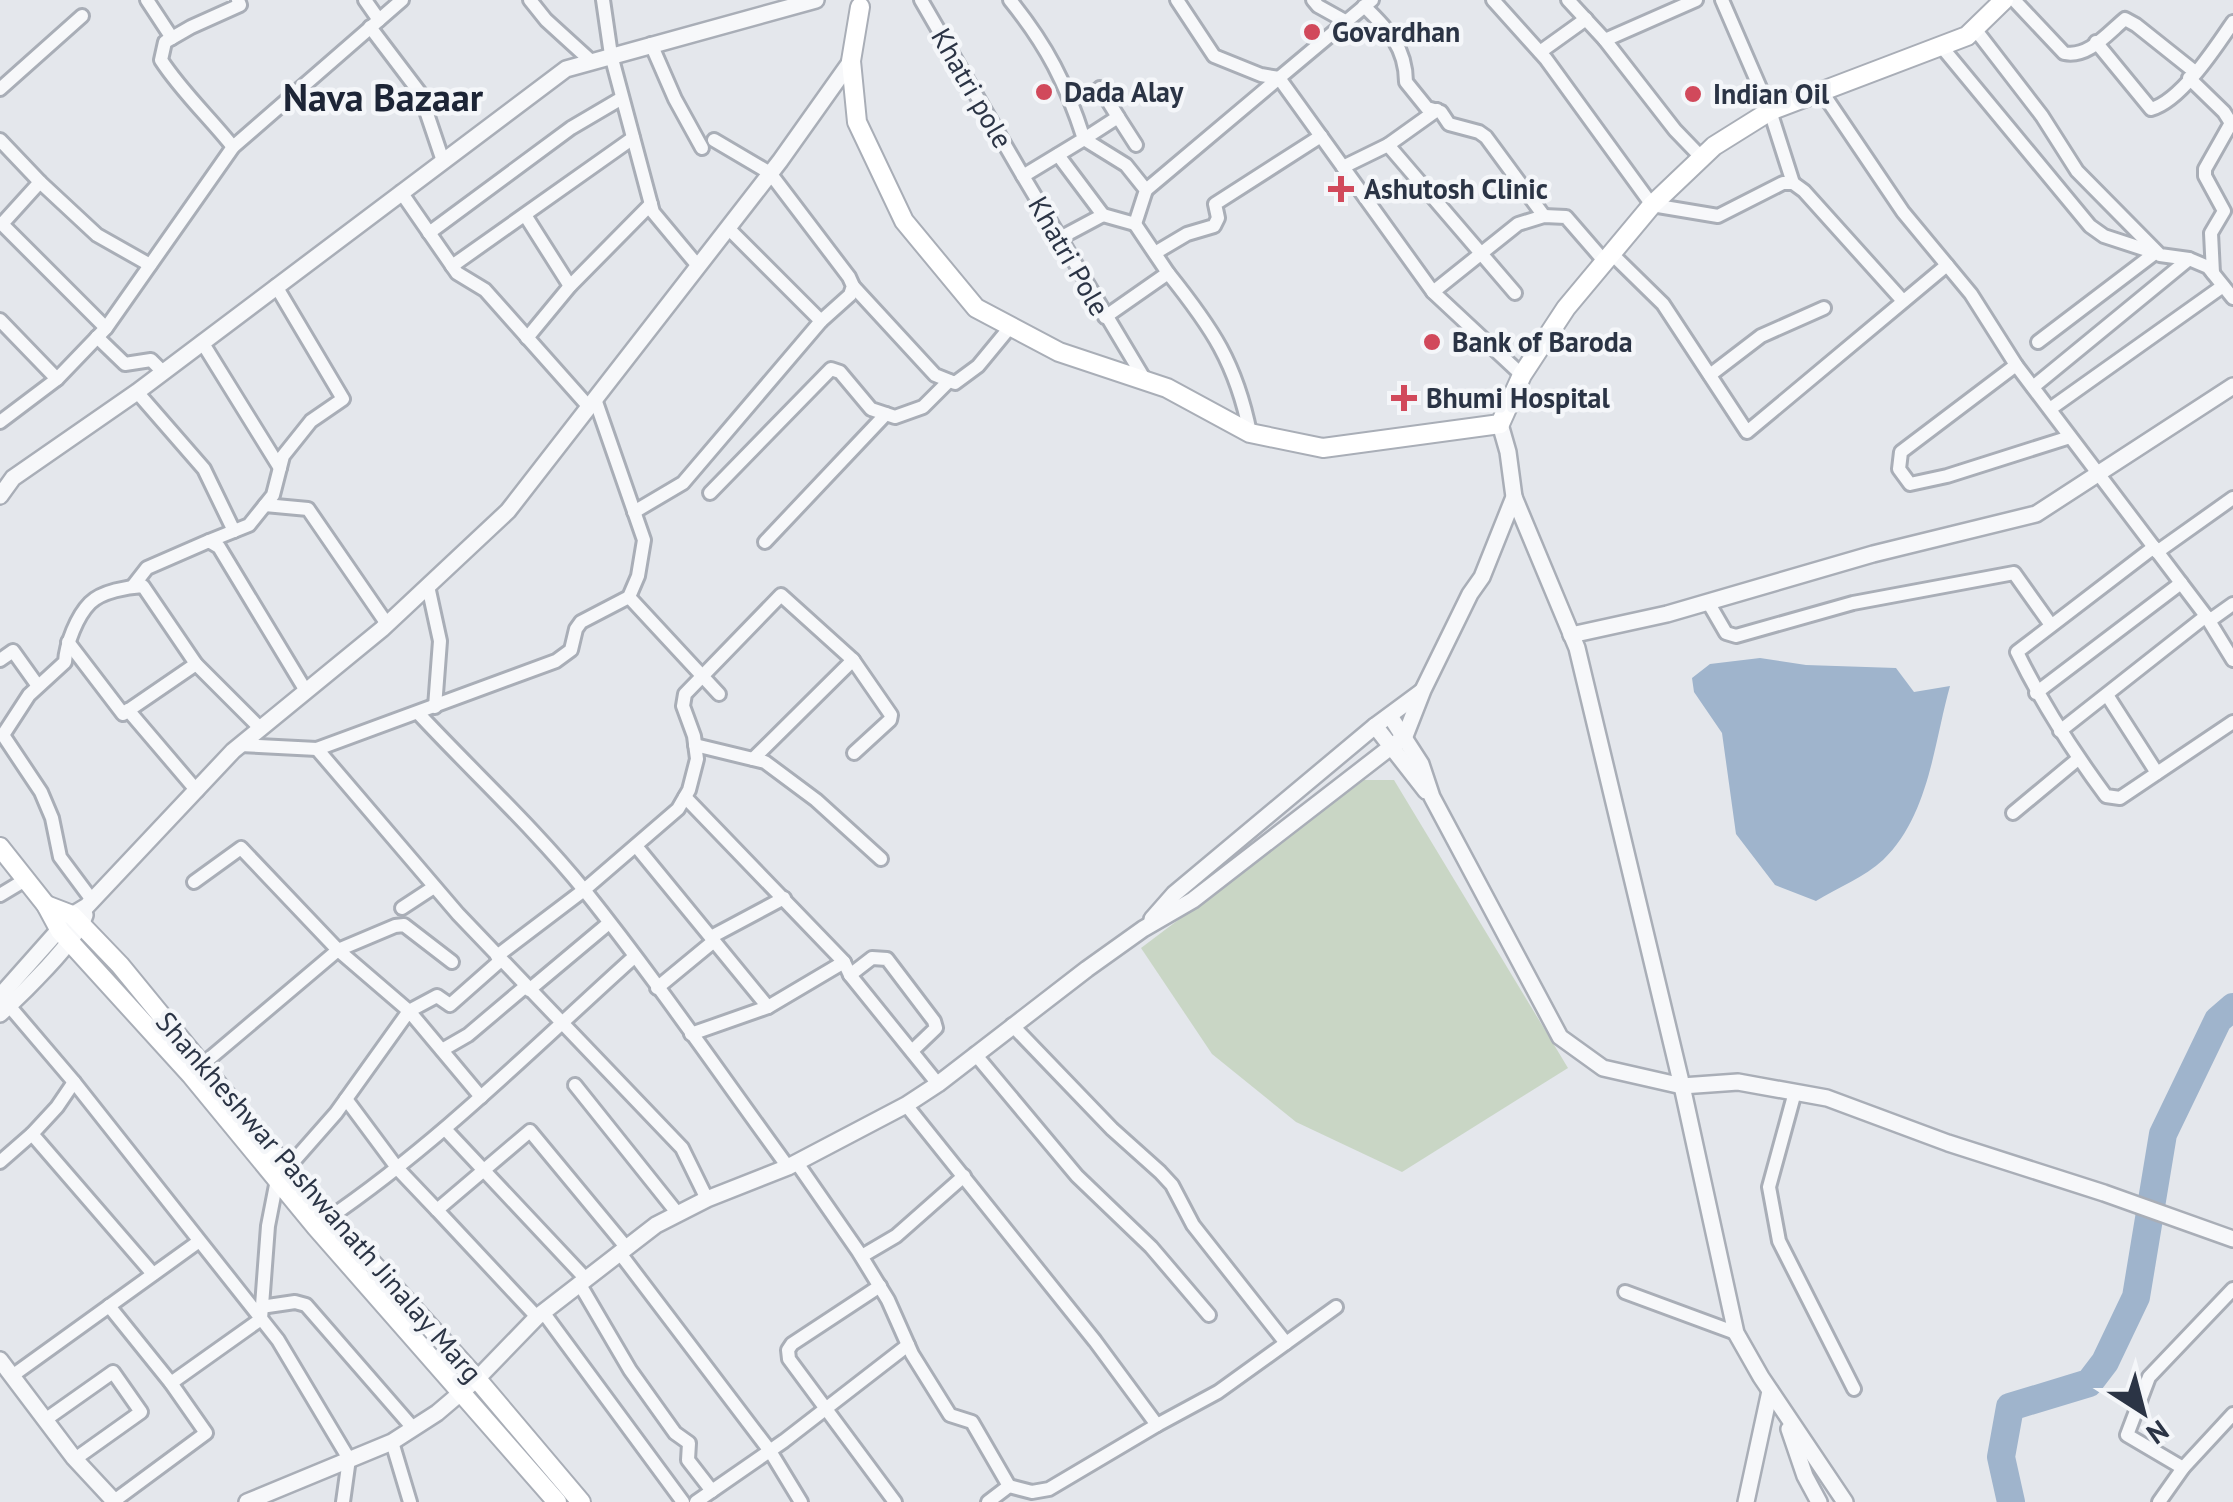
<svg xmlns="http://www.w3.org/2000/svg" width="2233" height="1502" font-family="'PT Sans',sans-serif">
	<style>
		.green { fill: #c9d6c5 }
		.water { fill: #9fb4cc }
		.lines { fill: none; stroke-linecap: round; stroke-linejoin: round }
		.river { stroke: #9fb4cc; stroke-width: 28 }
		.minor-casing { stroke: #a9aeb7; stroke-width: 18 }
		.tertiary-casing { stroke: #a9aeb7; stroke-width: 20 }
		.secondary-casing { stroke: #a9aeb7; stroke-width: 22 }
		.minor { stroke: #f7f8fa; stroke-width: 12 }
		.tertiary { stroke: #f7f8fa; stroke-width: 15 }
		.secondary { stroke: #fff; stroke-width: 18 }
		.poi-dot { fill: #d1495b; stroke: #f4f6f9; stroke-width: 4 }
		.labels { text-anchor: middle; stroke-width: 9; stroke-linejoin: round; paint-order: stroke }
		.poi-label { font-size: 28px; font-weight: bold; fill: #2b3445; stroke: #f4f6f9; text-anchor: start }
		.street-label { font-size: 28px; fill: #2b3445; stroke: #f4f6f9 }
		.district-label { font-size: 38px; font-weight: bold; fill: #1d2536; stroke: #f4f6f9 }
	</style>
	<rect width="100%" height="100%" fill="#e4e7ec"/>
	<!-- green -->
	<path class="green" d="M1364,780h30l174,288 -166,104 -106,-50 -84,-68 -71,-106z"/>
	<!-- water -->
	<path class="water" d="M1760,658l46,7 90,3 18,24 36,-6c-16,57 -21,130 -67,174 -18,17 -46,28 -67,41l-41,-16 -39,-51 -14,-101 -28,-41 -2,-14 18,-14z"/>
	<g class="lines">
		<!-- river -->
		<path class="river" d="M2011,1502l-10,-45 9,-50 79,-24 16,-21 31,-65 27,-163 55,-114 15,-13"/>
		<!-- minor casing -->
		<g class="minor-casing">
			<g id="minor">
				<path d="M147,0l25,38"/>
				<path d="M365,0l14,20"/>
				<path d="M530,0l16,20 45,41"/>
				<path d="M603,0l8,55 42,157 45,54"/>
				<path d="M921,0l102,176"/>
				<path d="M1010,0c37,46 56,83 74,139l-61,37 122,204"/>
				<path d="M1177,0l37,56 47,19 18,3"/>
				<path d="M1313,0l5,6 27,15"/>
				<path d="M1372,0l-93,78 154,214 89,83"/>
				<path d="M1493,0l53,59 106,146 66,11 65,-33h10l11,8 99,110"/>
				<path d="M1568,0l37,40 91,-40"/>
				<path d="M1722,0l48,111 23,72"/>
				<path d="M2014,0l50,53c24,5 43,-19 61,-34l11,6 59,47"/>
				<path d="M1364,6c24,23 42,42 42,76l21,26 14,4 8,12 30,8 7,5 58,79"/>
				<path d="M370,27l50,66 23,68"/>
				<path d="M1975,29l67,87 35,55 83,84 29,4 -156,128"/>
				<path d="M1605,40l70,90 27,28"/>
				<path d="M2096,42l55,67c30,-8 65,-62 82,-87"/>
				<path d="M651,44l24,55 27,49"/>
				<path d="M1941,46l149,180 14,10 49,16"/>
				<path d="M1540,52l46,-33"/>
				<path d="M2189,78l35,34 7,11 -26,46v7l19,35 -13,22 2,40"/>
				<path d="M1100,88l18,29"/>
				<path d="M0,89l82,-73"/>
				<path d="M1822,92l81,120 68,82 45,71 190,251 27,44"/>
				<path d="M1437,110l-49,35 127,148"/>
				<path d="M0,140l40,42"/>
				<path d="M714,140l56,33 79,104 4,9 -3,9 -29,26"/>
				<path d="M233,147c-23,-29 -52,-56 -72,-87l4,-18 26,-15 49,-22 -2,-5"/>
				<path d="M1058,155l45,60 -43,23"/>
				<path d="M1343,167l45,-22"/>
				<path d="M1146,190l133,-112"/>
				<path d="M401,192l56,81 28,17 104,117"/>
				<path d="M525,215l45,71"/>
				<path d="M1103,215l32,9 11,-34 -20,-25 -42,-26 34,-22 18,28"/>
				<path d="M429,233l142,-105 51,-30"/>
				<path d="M1155,253l32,-19 27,-8 4,-8 -3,-14 106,-68"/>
				<path d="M1612,254l51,50 84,128 200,-167"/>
				<path d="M2189,259l19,8 25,31"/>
				<path d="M452,266l181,-128"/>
				<path d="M1168,273c44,55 68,90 82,160"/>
				<path d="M853,286l82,89 20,8 23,-17 33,-40"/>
				<path d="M1433,292l85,-68 26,-8 22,1 39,45"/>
				<path d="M1105,317l63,-44 -33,-49"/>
				<path d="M0,320l57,59"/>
				<path d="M106,328l-104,-104 38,-42 57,53 53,30"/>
				<path d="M97,337l28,27 26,-4 12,12"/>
				<path d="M527,338l43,-52 81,-82"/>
				<path d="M202,342l78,126"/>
				<path d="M2038,342l117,-89"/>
				<path d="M2016,365l-115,87 -2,17 11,15 37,-8 123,-39"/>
				<path d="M1710,375l51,-39 63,-28"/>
				<path d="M137,392l67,77 30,62"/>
				<path d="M2050,409l173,-123"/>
				<path d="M0,422l57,-43 49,-51 127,-181 169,-147"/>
				<path d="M710,493l121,-124 9,3 31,37 24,8 28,-10 26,-26"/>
				<path d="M265,505l43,4 79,115"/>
				<path d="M634,512l49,-29 138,-162 -93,-93"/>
				<path d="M209,541l40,-16 24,-30 10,-39 28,-35 32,-22 -67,-113"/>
				<path d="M765,542l121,-128"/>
				<path d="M2154,547l-137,105c25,52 55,98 89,144l14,2 113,-76"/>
				<path d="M2157,552l76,-54"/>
				<path d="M133,586l14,-18 62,-27 10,6 87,144"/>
				<path d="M428,586l12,55 -5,66"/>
				<path d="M629,597l90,97"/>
				<path d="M1708,602l18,31 10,3 117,-33 161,-30 37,52"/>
				<path d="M2209,621l24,-17"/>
				<path d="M68,642l55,72 73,-50"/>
				<path d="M0,660l13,-9 25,35"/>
				<path d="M853,660l38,55 -1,5 -36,33"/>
				<path d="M2036,693l145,-110"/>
				<path d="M2107,695l50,78"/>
				<path d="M128,710l69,81"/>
				<path d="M419,714c55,59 115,114 166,177 71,89 136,184 203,276"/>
				<path d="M2060,731l146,-115"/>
				<path d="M240,745l77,4 239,-88 15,-11 5,-21 5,-7 48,-25 9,-21 6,-36 -49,-141"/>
				<path d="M695,745l70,17 51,38 65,59"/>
				<path d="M317,749l141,165 224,234 25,51"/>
				<path d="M685,797l159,165 6,13 88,109"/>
				<path d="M2013,813l65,-54"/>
				<path d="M636,846l132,161"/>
				<path d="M194,882l47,-34 97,102 57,-24 9,-1 48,37"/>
				<path d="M0,895l25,-15"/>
				<path d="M92,900l-32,-43 -8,-39 -11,-26 -38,-57 26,-40 36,-33c1,-18 12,-46 25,-59 12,-12 38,-16 53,-17l53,78 64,64"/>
				<path d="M402,908l32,-21"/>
				<path d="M711,937l73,-39"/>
				<path d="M497,956l87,-66 94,-81 11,-19 8,-31 -3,-23 -11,-30 2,-12 96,-99 72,65 -100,99"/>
				<path d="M850,975l22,-17 15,1 47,62 2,7 -24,23"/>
				<path d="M657,988l57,-47"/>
				<path d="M529,990l80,-67"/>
				<path d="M5,1001l69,81 204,258 71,119 -6,43"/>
				<path d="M1012,1025l100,104 48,43 12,13 21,40 93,118"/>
				<path d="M691,1034l77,-27 76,-45"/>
				<path d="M442,1050l26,-15 58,-49"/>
				<path d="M975,1054l102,122 74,71 58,68"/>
				<path d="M196,1070l142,-120 71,61 28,-15 13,9 51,-45"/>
				<path d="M74,1082l-17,25 -25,27 121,140"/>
				<path d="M575,1085l103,129"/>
				<path d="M1795,1092l-26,95 10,54 75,148"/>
				<path d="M346,1099l52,70 39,41 93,-79 96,116"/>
				<path d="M445,1129l140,149"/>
				<path d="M0,1162l32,-28"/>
				<path d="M797,1163l61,88 30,49 24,54 38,61 22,7 37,64 23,6 17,-3 108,-64 -62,-84 -189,-236"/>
				<path d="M437,1210l100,107"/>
				<path d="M326,1220c112,-76 208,-173 308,-263"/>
				<path d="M619,1252l151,199 31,51"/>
				<path d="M862,1256l34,-20 68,-60"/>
				<path d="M579,1283l51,87 45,63 14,10 -1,17 24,31"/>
				<path d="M880,1286l-88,58 -4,6 1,9 106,143"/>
				<path d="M1625,1292l111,41"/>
				<path d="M109,1306l62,77 35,50 -92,68"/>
				<path d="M261,1307l34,-5 11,3 107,123"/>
				<path d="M543,1312l140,190"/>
				<path d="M12,1376l186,-134"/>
				<path d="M171,1383l90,-64 7,-93 9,-46 59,-67 73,-102 72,86"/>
				<path d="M45,1420l68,-48 28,40 -66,47"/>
				<path d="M1157,1425l61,-33 118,-85"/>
				<path d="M392,1442l18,60"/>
				<path d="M2183,1468l-56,-33 22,-58 84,-88"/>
				<path d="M696,1502l88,-61 124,-96"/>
				<path d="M988,1502l21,-16"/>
				<path d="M2159,1502l24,-34 50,-54"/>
			</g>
		</g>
		<!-- tertiary casing -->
		<g class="tertiary-casing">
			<g id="tertiary">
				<path d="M0,496l13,-18 124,-86 429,-323 250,-69"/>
				<path d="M1514,497l63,151 105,438 54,247 25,44 84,125"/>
				<path d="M1571,635l96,-21 206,-60 163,-40 197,-128"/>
				<path d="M1390,716l31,48 11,33 128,240 43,31 79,18 56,-4 89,16 121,45 156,50 129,46"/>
				<path d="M1375,726l51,65"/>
				<path d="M1152,919l22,-25 201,-168 46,-34"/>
				<path d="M0,996l72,-81 15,-9 146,-155 149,-122 126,-118 272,-350 71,-100"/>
				<path d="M0,1014c22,-20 77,-73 85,-99"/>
				<path d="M0,1360l74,98 41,44"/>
				<path d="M1789,1429l16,47 14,26"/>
				<path d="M247,1502l145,-60 45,-29 40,-34 60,-62 119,-92 51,-26 81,-32 118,-62 32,-21 149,-115 56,-40 50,-29 212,-164 18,-46 47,-96 12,-17 32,-80 -6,-45 -8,-28"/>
				<path d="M1746,1502l24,-111"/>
			</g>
		</g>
		<!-- secondary casing -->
		<g class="secondary-casing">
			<g id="secondary">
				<path d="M860,7l-9,54 6,61 47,99 72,87 83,44 108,36 83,45 73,15 177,-24 22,-49 44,-67 86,-103 62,-59 56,-35 197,-75 37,-36"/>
				<path d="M0,847l46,58 14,26 131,144 125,152 241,275"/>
				<path d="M46,905l26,10 48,50 167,204 190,210 104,123"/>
			</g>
		</g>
		<!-- minor -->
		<use href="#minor" class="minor"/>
		<!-- tertiary -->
		<use href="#tertiary" class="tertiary"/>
		<!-- secondary -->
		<use href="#secondary" class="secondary"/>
	</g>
	<!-- markers -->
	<g class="poi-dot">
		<circle cx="1312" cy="32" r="10"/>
		<circle cx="1044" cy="92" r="10"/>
		<circle cx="1693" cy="94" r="10"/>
		<path d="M1336 174h10v10h10v10h-10v10h-10v-10h-10v-10h10z"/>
		<circle cx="1432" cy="342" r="10"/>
		<path d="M1399 383h10v10h10v10h-10v10h-10v-10h-10v-10h10z"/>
	</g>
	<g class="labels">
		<!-- poi labels -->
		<g class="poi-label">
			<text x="1332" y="42">Govardhan</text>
			<text x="1064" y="102">Dada Alay</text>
			<text x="1713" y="104">Indian Oil</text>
			<text x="1364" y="199">Ashutosh Clinic</text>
			<text x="1452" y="352">Bank of Baroda</text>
			<text x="1426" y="408">Bhumi Hospital</text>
		</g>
		<!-- street labels -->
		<g class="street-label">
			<text transform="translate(972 88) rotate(60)" y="10">Khatri pole</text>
			<text transform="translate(1069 256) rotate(60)" y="10">Khatri Pole</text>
			<text transform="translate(319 1197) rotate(49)" y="10">Shankheshwar Pashwanath Jinalay Marg</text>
		</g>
		<!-- district labels -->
		<g class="district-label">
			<text x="383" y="111">Nava Bazaar</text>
		</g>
	</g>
	<!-- north arrow -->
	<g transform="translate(2143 1412) rotate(144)" stroke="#f4f6f9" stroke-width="8" paint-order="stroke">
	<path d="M0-8L18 38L0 25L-18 38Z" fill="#2b3445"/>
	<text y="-15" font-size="28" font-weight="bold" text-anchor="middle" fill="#2b3445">N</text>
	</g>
</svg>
